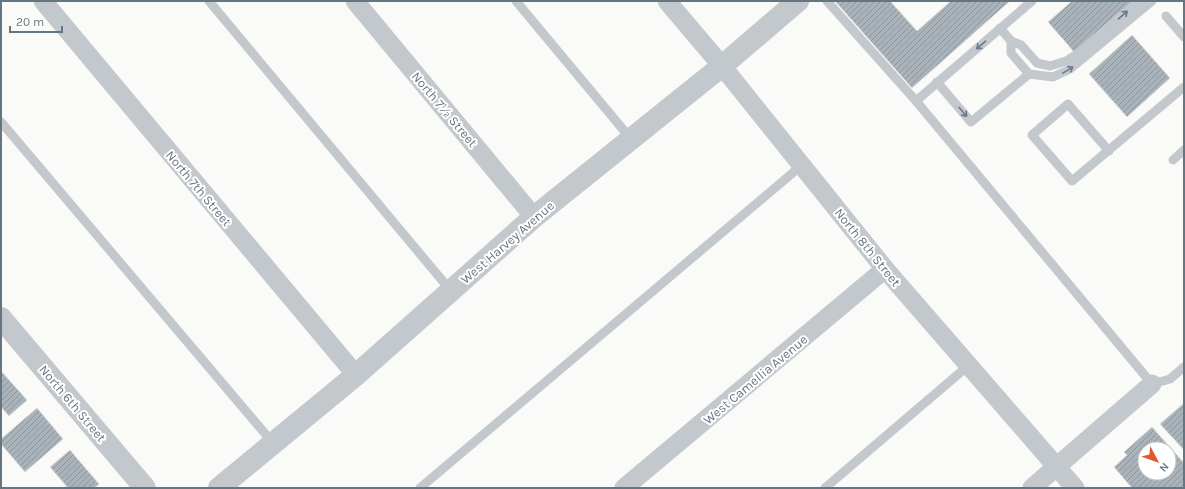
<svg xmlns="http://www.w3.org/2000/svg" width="1185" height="489" font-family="Karla,sans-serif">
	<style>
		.building { fill: url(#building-hatch); stroke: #dcdcda; fill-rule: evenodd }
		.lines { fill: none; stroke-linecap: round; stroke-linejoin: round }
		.service { stroke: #c3c8cc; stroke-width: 9 }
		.minor { stroke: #c3c8cc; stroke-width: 19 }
		.tertiary { stroke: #c3c8cc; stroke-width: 22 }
		.oneway { stroke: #6a7a87 }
		.labels { text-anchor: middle; stroke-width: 4; stroke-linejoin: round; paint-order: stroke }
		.street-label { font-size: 13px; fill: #657683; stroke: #fff }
	</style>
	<defs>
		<pattern id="building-hatch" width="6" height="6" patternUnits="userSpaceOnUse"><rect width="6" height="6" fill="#aab3b9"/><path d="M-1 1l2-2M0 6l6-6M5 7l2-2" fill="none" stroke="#8e969c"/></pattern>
	</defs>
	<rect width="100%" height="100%" fill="#fafaf8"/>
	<!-- building -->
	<g class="building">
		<path d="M835,1h55l27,30 34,-30h59l-98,87z"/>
		<path d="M1072,1h61l-59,51 -26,-30z"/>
		<path d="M1132,35l38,43 -43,39 -38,-43z"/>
		<path d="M1,371l26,29 -18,16 -8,-9z"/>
		<path d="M1184,403v47l-24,-26z"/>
		<path d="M37,408l26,31 -38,33 -24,-28v-5z"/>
		<path d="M1152,427l32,36v23l-3,2h-49l-18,-21 13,-12 -3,-3zM1145,449h24v24h-24z"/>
		<path d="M70,450l29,34 -5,4h-26l-18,-21z"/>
	</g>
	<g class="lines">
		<!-- service -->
		<g class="service">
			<path d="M209,1l242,290"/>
			<path d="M516,1l115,138"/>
			<path d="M827,1l89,100 236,283 18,-5 14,-12"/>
			<path d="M1166,16l18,21"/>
			<path d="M1000,28l11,13v12l18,21"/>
			<path d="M1011,41l10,4 16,18 13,3 16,-5 13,-8 60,-52"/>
			<path d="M937,82l34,40 58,-48 24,3 17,-8 82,-68"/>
			<path d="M916,101l116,-100"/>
			<path d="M1,122l272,321"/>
			<path d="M1109,151l-41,-47 -36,31 40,46 112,-94"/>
			<path d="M1173,160l11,-10"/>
			<path d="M420,488l382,-323"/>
			<path d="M825,488l144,-123"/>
		</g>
		<!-- minor -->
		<g class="minor">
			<path d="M43,1l313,374"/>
			<path d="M355,1l179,216"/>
			<path d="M667,1l55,65 163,203 190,219"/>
			<path d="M624,488l261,-219"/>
			<path d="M1032,488l120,-104"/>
		</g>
		<!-- tertiary -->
		<g class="tertiary">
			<path d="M1,318l144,170"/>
			<path d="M219,488l137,-113 178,-158 188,-151 76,-65"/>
		</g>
	</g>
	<!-- one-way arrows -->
	<defs><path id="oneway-shaft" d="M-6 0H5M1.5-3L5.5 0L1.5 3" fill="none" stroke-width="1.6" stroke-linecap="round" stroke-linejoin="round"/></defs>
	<g class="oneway">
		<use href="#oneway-shaft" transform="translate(1123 15) rotate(-41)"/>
		<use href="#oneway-shaft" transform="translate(981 45) rotate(139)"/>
		<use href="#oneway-shaft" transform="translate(1068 70) rotate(-31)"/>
		<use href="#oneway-shaft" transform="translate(963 112) rotate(49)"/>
	</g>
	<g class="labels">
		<!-- street labels -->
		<g class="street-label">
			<text transform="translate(445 109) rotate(50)" y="5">North 7½ Street</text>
			<text transform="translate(199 188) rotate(50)" y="5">North 7th Street</text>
			<text transform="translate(507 242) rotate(-41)" y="5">West Harvey Avenue</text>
			<text transform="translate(868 247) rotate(51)" y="5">North 8th Street</text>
			<text transform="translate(755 379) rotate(-40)" y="5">West Camellia Avenue</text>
			<text transform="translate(73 403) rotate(50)" y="5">North 6th Street</text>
		</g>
	</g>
	<!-- border -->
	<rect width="1185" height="489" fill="none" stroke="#657683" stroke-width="4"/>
	<!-- north arrow -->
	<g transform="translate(1157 461) rotate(131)"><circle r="19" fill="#ffffff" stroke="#c1c8cd"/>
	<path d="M0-3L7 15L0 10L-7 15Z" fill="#e4572e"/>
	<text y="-6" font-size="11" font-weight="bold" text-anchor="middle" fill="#657683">N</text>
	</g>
	<!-- scale -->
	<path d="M10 26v6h52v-6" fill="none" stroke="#657683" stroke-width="2"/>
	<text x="16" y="26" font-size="12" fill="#657683" stroke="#ffffff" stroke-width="3" paint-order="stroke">20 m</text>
</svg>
